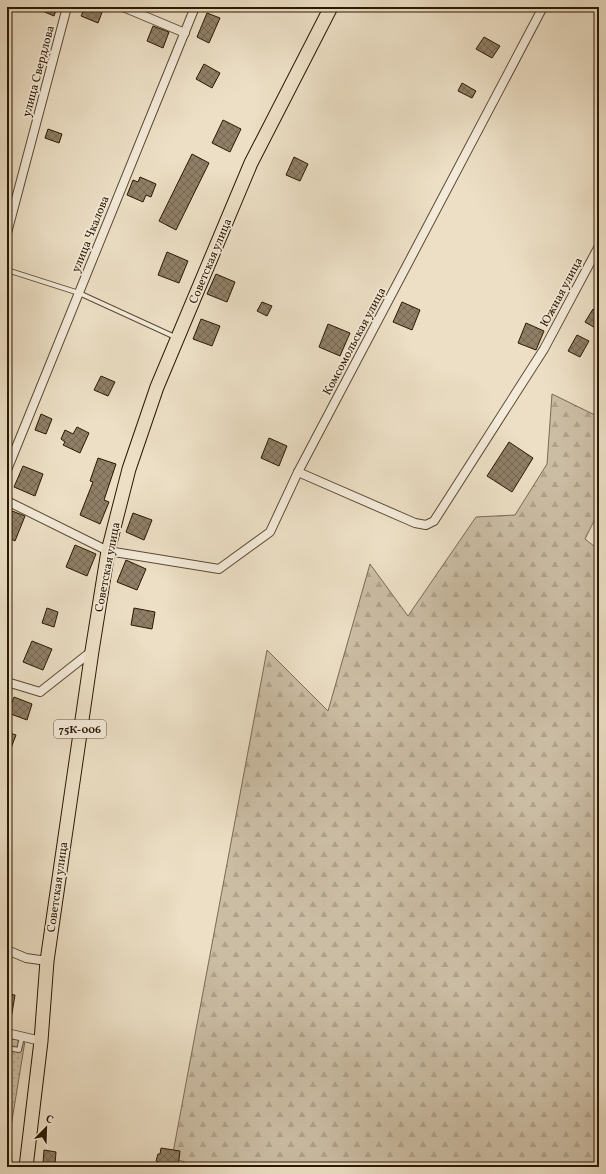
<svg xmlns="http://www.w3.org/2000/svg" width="606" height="1174" font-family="Vollkorn,serif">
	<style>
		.forest { fill: url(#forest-firs); stroke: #7b6a53 }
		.garden { fill: url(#garden-dots); stroke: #7b6a53 }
		.building { fill: url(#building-cross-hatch); stroke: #2b1802 }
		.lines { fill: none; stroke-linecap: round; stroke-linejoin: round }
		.service-casing { stroke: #5b4a33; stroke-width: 6 }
		.minor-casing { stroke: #5b4a33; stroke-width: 10 }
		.primary-casing { stroke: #2b1802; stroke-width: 15 }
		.service { stroke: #f3ead9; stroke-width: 4 }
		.minor { stroke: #f3ead9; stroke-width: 8 }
		.primary { stroke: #ecdfc5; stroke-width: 13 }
		.labels { text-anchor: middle; stroke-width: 3.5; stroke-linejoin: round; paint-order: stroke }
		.shield { fill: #f3ead9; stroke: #675742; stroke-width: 1 }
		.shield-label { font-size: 11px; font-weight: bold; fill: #2b1802 }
		.street-label { font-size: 12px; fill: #2b1802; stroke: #f3ead9 }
	</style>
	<defs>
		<pattern id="forest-firs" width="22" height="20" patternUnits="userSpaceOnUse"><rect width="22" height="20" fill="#cbbda4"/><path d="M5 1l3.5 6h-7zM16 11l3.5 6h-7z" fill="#aea28c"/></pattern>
		<pattern id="garden-dots" width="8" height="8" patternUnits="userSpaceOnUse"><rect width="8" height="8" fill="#cbbda4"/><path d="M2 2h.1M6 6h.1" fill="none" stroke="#aea28c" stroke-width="1.8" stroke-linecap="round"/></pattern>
		<pattern id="building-cross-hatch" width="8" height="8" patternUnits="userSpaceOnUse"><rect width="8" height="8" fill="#8f7f67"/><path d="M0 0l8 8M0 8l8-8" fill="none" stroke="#756753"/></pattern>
	</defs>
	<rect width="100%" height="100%" fill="#ecdfc5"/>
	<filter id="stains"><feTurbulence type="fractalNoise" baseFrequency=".005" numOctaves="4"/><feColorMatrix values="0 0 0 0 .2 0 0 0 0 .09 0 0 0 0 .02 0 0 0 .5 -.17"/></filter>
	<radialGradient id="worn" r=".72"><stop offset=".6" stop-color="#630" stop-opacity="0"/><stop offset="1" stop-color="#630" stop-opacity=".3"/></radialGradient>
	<!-- forest -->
	<path class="forest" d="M552,394l47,23v94l-14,28 14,11v617h-398l-29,-9 95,-508 61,61 42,-147 38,52 68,-99 39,-2 32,-51z"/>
	<!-- garden -->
	<path class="garden" d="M7,1038l18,3 -18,110z"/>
	<!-- building -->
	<g class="building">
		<path d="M33,7h24l-3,9z"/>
		<path d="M85,7h19l-6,16 -17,-7z"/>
		<path d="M207,13l13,5 -11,25 -12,-6z"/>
		<path d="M153,26l16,6 -6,16 -16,-7z"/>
		<path d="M484,37l16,9 -8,12 -16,-9z"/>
		<path d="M204,64l16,9 -8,15 -16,-9z"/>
		<path d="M462,83l14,8 -4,7 -14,-7z"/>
		<path d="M223,120l18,9 -11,23 -18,-9z"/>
		<path d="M48,129l14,5 -3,9 -14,-5z"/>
		<path d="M192,154l17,9 -33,67 -17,-9z"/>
		<path d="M294,157l14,7 -8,17 -14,-6z"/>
		<path d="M140,177l16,7 -5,13 -5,-2 -3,7 -16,-7 6,-15 5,2z"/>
		<path d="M167,252l21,9 -9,22 -21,-8z"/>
		<path d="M216,274l19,8 -8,20 -20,-8z"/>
		<path d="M262,302l10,4 -5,10 -10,-5z"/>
		<path d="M402,302l18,8 -8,20 -19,-8z"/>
		<path d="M593,309l6,3v18l-14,-8z"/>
		<path d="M201,319l19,7 -8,20 -19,-7z"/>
		<path d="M526,323l18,8 -8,19 -18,-7z"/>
		<path d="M328,324l22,9 -10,23 -21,-9z"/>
		<path d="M577,335l12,6 -9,16 -12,-6z"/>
		<path d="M101,376l14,6 -7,14 -14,-6z"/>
		<path d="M41,414l11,5 -6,15 -11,-4z"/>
		<path d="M77,427l12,6 -9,20 -17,-8 2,-3 -4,-3 4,-9 8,4z"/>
		<path d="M269,438l18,8 -8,20 -18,-8z"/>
		<path d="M509,442l24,16 -21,34 -25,-16z"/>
		<path d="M98,458l18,6 -12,36 5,2 -9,22 -20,-9 13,-33 -3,-1z"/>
		<path d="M23,466l20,8 -8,22 -21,-9z"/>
		<path d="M7,509l18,7 -10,25 -8,-4z"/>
		<path d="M133,513l19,7 -8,20 -18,-8z"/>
		<path d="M75,545l21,9 -9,22 -21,-9z"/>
		<path d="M126,560l20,9 -9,21 -20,-8z"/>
		<path d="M47,608l11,4 -4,15 -12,-4z"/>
		<path d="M134,608l21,4 -3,17 -21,-4z"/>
		<path d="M32,641l20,8 -9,21 -20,-8z"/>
		<path d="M14,697l18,7 -5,16 -19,-7z"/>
		<path d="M7,732l9,3 -8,21h-1z"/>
		<path d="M7,994l8,1 -4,24h-4z"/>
		<path d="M161,1148l19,3 -2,16h-20l1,-5 -3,-1 2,-7h2z"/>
		<path d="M44,1150l12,2 -1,12 -12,-1z"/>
	</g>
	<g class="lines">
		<!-- service casing -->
		<g class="service-casing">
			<g id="service">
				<path d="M7,270l72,23 96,44"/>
				<path d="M7,1048l12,2 3,-13"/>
			</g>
		</g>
		<!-- minor casing -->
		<g class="minor-casing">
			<g id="minor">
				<path d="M123,7l62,26"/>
				<path d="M7,233l60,-226"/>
				<path d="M7,470l188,-463"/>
				<path d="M298,472l117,51 11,2 8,-4 110,-172 55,-103"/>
				<path d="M7,501l101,50 111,18 51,-37 28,-60 245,-465"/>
				<path d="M7,682l33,10 52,-41"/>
				<path d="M7,950l19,8 21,3"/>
				<path d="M7,1033l34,8"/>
			</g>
		</g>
		<!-- primary casing -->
		<g class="primary-casing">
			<path id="primary" d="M26,1167l15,-126 6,-80 45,-310 16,-100 21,-82 28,-82 94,-224 80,-156"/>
		</g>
		<!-- service -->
		<use href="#service" class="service"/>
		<!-- minor -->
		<use href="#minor" class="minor"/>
		<!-- primary -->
		<use href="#primary" class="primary"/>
	</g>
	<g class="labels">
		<!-- shield labels -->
		<rect class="shield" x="54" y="720" width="52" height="18" rx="3"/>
		<g class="shield-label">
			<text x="80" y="733">75К-006</text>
		</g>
		<!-- street labels -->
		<g class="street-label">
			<text transform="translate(38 71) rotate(-75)" y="4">улица Свердлова</text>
			<text transform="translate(90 234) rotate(-68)" y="4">улица Чкалова</text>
			<text transform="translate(210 261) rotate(-67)" y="4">Советская улица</text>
			<text transform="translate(561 292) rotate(-62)" y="4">Южная улица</text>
			<text transform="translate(354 341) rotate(-62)" y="4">Комсомольская улица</text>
			<text transform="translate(107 567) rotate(-79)" y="4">Советская улица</text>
			<text transform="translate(57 887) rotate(-82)" y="4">Советская улица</text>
		</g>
	</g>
	<!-- margin -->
	<rect width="606" height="1174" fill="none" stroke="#ecdfc5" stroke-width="24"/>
	<rect x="8" y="8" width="590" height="1158" fill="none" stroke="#2b1802" stroke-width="2"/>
	<rect x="12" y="12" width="582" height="1150" fill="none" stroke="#2b1802"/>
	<!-- north arrow -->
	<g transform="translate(46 1128) rotate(23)" stroke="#f3ead9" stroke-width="3" paint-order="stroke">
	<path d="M0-3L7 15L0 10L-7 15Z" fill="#2b1802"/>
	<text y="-6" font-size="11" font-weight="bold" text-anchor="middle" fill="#2b1802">С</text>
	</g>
	<rect width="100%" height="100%" filter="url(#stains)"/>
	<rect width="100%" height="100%" fill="url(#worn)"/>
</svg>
